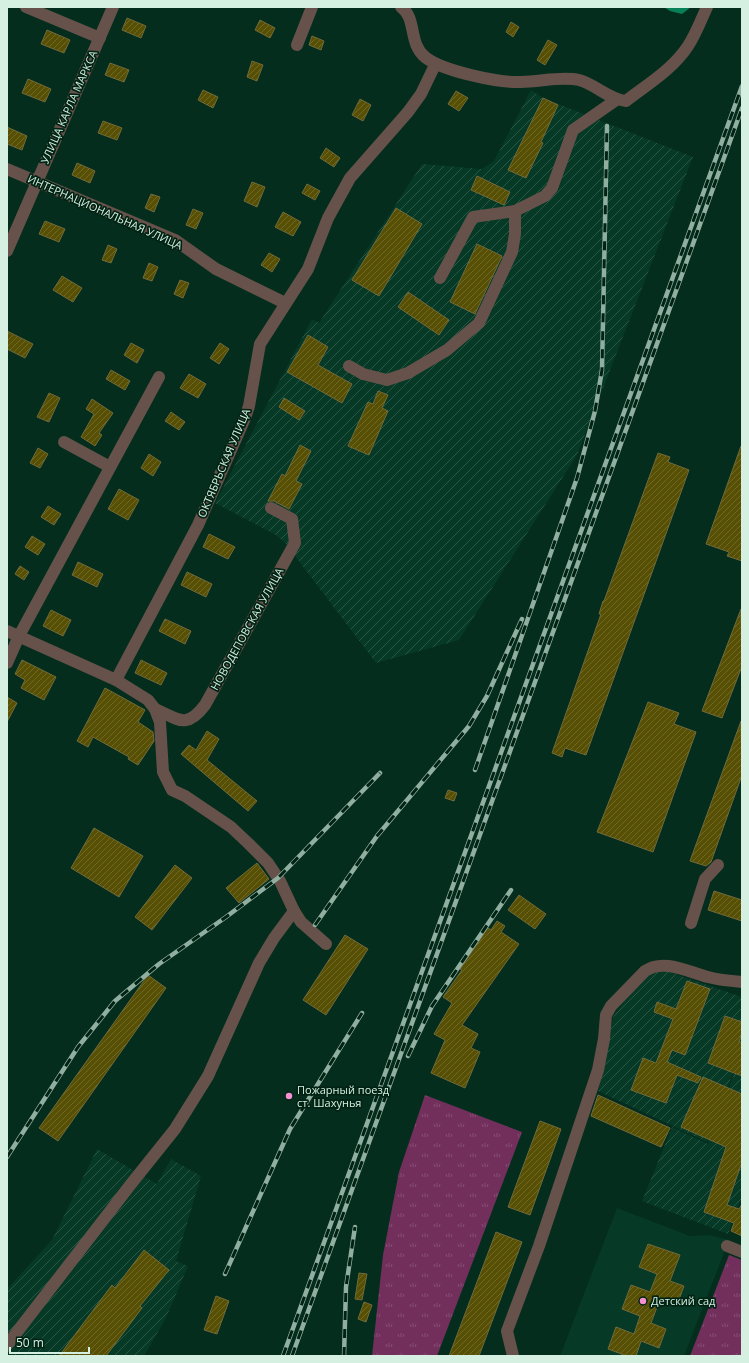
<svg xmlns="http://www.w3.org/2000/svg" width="749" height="1363" font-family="'Open Sans',sans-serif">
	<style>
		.built { fill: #063926 }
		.industrial { fill: url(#industrial-furrows) }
		.grass { fill: url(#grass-tufts) }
		.water { fill: #068158 }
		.building { fill: url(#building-hatch); stroke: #716a3b }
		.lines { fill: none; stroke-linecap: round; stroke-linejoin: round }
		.minor { stroke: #66524a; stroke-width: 12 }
		.rail-casing { stroke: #90afa0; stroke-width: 4.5 }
		.rail { stroke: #002314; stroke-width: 3; stroke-dasharray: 9; stroke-linecap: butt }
		.poi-dot { fill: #f590d1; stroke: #002314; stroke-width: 1.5 }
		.labels { text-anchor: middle; stroke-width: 3.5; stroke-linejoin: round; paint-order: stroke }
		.street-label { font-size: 11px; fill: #d5efe1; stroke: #002314 }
		.poi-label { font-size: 11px; fill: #d5efe1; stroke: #002314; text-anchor: start }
	</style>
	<defs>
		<pattern id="industrial-furrows" width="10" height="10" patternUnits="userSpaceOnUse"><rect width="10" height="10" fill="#063926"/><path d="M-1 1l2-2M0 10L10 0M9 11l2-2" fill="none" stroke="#295645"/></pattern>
		<pattern id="grass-tufts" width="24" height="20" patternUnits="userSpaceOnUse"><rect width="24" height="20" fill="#722f5c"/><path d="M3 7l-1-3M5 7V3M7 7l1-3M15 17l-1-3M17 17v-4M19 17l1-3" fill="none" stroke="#854d73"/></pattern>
		<pattern id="building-hatch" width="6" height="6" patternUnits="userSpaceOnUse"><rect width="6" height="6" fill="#574f03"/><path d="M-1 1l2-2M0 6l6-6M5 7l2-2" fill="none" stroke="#6e6927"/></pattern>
	</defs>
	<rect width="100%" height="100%" fill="#042d1d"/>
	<!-- built -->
	<path class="built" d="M617,1208l73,28 20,-1 19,5 -45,116h-124z"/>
	<!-- industrial -->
	<g class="industrial">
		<path d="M531,90l12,8 150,59 -116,298 -118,185 -83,23 -90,-119 -10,-9 -61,-32 97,-184 7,4 103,-159 60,5 12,-8z"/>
		<path d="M656,972h13l73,25v52l-35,93 -109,-51 15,-74 18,-27 14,-14z"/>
		<path d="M742,1052v145l-14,37 -86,-33 30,-74 36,17z"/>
		<path d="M97,1149l60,35 14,-25 30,17 -25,85 12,5 -22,52 -22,38h-137v-67l45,-49z"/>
	</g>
	<!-- grass -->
	<g class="grass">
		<path d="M425,1095l97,37 -85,224h-65l11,-101 16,-83z"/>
		<path d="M729,1255l13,5v96h-52z"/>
	</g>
	<!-- water -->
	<path class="water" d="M664,7h27l-9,7 -12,-3z"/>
	<!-- building -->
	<g class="building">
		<path d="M127,18l19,8 -5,12 -19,-8z"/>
		<path d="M260,20l15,8 -5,10 -15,-8z"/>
		<path d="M511,22l8,5 -6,10 -7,-5z"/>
		<path d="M47,30l23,10 -6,13 -23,-9z"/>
		<path d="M312,36l12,5 -3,9 -12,-5z"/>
		<path d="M548,40l9,5 -12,20 -8,-5z"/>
		<path d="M252,61l11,4 -6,16 -10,-4z"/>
		<path d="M110,63l19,7 -5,12 -19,-7z"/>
		<path d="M28,79l23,10 -6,13 -23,-9z"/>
		<path d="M203,90l15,7 -5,11 -15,-8z"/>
		<path d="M456,91l12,7 -9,13 -11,-7z"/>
		<path d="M543,98l15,7 -17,37 2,1 -17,35 -18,-8z"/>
		<path d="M360,99l11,6 -8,16 -11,-6z"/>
		<path d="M103,121l19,7 -5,12 -19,-7z"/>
		<path d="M7,127l20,9 -5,14 -15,-6z"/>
		<path d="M326,148l14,10 -6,9 -14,-9z"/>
		<path d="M77,163l18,8 -5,12 -18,-8z"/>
		<path d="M477,176l33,16 -6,13 -33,-15z"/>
		<path d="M252,182l13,5 -8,20 -13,-6z"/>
		<path d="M307,184l13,7 -5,9 -13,-7z"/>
		<path d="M151,194l9,3 -6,15 -9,-4z"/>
		<path d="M396,208l26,16 -43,72 -27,-16z"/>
		<path d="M193,209l10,4 -7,16 -10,-4z"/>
		<path d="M283,212l18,10 -8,14 -18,-9z"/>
		<path d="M45,221l20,8 -6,13 -20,-8z"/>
		<path d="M477,244l25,12 -27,58 -25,-12z"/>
		<path d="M108,245l9,4 -6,14 -9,-3z"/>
		<path d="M269,253l11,6 -8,13 -11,-7z"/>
		<path d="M149,263l9,4 -6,14 -9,-3z"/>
		<path d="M62,276l20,12 -9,14 -20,-12z"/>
		<path d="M180,280l9,3 -6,15 -9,-4z"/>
		<path d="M408,292l41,28 -10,15 -41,-28z"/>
		<path d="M7,331l26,13 -8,14 -18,-9z"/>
		<path d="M308,335l20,12 -10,18 34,19 -10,19 -55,-31z"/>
		<path d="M131,343l13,7 -7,13 -13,-8z"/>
		<path d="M220,343l9,6 -10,15 -9,-6z"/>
		<path d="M111,370l19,11 -5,9 -19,-11z"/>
		<path d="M189,374l17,10 -8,14 -18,-10z"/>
		<path d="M378,391l10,4 -6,13 6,3 -19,44 -21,-9 20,-44 5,2z"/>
		<path d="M49,393l11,5 -11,24 -12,-5z"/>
		<path d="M284,398l21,13 -6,9 -20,-13z"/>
		<path d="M92,399l21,14 -14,20 3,2 -7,11 -14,-9 13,-23 -8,-5z"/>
		<path d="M171,412l14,10 -6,8 -14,-9z"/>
		<path d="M300,445l11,6 -15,30 6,3 -13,25 -15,-8h-6l14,-27 3,2z"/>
		<path d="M741,446h1v115l-15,-5 2,-4 -23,-8z"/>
		<path d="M38,448l10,6 -8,14 -10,-5z"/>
		<path d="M658,453l12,4 -2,5 21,8 -103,285 -21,-7 -3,9 -10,-4 49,-139h-2l4,-13h1z"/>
		<path d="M149,454l12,8 -8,14 -12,-8z"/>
		<path d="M119,489l20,11 -11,20 -20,-11z"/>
		<path d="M48,506l13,8 -7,11 -13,-8z"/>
		<path d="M209,534l26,13 -7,12 -25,-12z"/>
		<path d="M32,536l13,8 -7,11 -13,-8z"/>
		<path d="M78,562l25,12 -6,13 -25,-12z"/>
		<path d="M20,566l9,6 -5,8 -9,-6z"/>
		<path d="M187,572l25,12 -6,13 -25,-12z"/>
		<path d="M741,609l1,57 -20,52 -20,-7z"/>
		<path d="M51,610l20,10 -8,16 -20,-10z"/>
		<path d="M165,619l26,12 -6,13 -26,-13z"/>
		<path d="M22,660l34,17 -12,23 -23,-12 4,-8 -10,-6z"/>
		<path d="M141,660l26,13 -6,12 -26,-12z"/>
		<path d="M105,688l40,22 -7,12 15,10 1,9 -16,24 -10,-6 1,-2 -36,-20 -5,10 -11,-6z"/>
		<path d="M7,697l10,6 -10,19z"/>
		<path d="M648,702l31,11 -5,11 22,8 -43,120 -56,-20z"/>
		<path d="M741,721l1,54 -31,87 -5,4 -16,-5z"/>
		<path d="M207,731l12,8 -12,21 50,41 -9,10 -67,-57 8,-9 7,5z"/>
		<path d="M448,790l9,3 -3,8 -9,-3z"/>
		<path d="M94,828l49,28 -24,41 -48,-29z"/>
		<path d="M257,863l12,16 -30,24 -13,-15z"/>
		<path d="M175,865l17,13 -40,52 -17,-13z"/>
		<path d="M714,891l28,9v21l-34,-11z"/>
		<path d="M519,895l27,19 -11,15 -27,-19z"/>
		<path d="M497,921l8,5 -4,6 18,12 -57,81 16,9 -7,14 9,4 -15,36 -34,-15 14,-33 -11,-6 18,-31 -9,-6 19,-27 -2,-1 28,-41 3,2z"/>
		<path d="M345,935l23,14 -42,66 -23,-15z"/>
		<path d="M148,975l18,13 -108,153 -19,-13z"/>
		<path d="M687,981l23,8 -25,66 -13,-5 -5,12 34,15 -3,6 -21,-8 -11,28 -35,-13 12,-32 13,5 17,-44 -19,-7 3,-10 19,7z"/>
		<path d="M725,1016l17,6v11l-3,9h3v34l-34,-13z"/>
		<path d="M703,1077l39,17v68l-15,43 12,4 3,-5v32l-11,-5 3,-8 -30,-11 22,-65 -45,-20z"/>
		<path d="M598,1095l72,33 -9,19 -70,-31z"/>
		<path d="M540,1121l21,8 -31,86 -22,-8z"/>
		<path d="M496,1232l26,10 -43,114h-30z"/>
		<path d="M648,1244l32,11 -10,26 14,5 -7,19 -17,-6 -9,24 15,6 -7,19 -18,-7 -5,15h-9l-19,-7 8,-22 18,7 6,-18 -18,-7 9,-24 19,7 7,-18 -18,-7z"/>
		<path d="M144,1250l25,20 -29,36 2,2 -36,48h-47l53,-71 3,3z"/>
		<path d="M359,1273l8,1 -5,26 -7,-1z"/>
		<path d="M216,1296l13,5 -12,33 -13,-4z"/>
		<path d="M364,1302l8,3 -6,17 -8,-3z"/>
	</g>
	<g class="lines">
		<!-- minor -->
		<g class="minor">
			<path d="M26,7l74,31"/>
			<path d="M401,7c16,11 7,36 24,50 17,14 74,26 96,25 19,0 40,-6 58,-2 18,5 29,19 47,21 22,-17 47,-32 62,-55 8,-12 13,-26 19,-39"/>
			<path d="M297,45l15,-38"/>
			<path d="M7,169l168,71 41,29 69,34"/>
			<path d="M7,251l106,-244"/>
			<path d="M440,278l33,-61 42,-6 30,-15 7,-8 21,-58 43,-30"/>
			<path d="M349,366l14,8 24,6 21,-7 39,-23 32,-27 33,-71 3,-18v-23"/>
			<path d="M64,442l46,25"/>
			<path d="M7,631l109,49 32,20 7,9 5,13 3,50 9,18 13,6 46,31 18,17 19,19 12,18 14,30 -20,27 -15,25 -51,113 -33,53 -44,55 -124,161"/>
			<path d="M7,663l12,-27 140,-259"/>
			<path d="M116,680l82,-155 47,-107 4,-12 11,-62 48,-75 20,-51 22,-40 58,-66 13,-18 14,-29"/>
			<path d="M155,709c23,10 31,21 50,-4l90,-162 -3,-24 -21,-11"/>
			<path d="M294,911l7,11 25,22"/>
			<path d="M691,923l14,-44 13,-14"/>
			<path d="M727,1246l15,6"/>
			<path d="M513,1356l-6,-25 32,-85 59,-176 6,-31 2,-24 5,-9 34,-35c19,-13 43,1 63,6 11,3 22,4 34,5"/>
		</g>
		<!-- rail casing -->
		<g class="rail-casing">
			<g id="rail">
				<path d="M475,770l102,-292 18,-67 7,-41 5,-244"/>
				<path d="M315,925l62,-89 92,-110 18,-30 35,-77"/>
				<path d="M408,1056l24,-50 79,-116"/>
				<path d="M7,1157l71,-110 37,-46 44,-37 67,-47 52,-39 102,-105"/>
				<path d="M225,1274l65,-145 72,-116"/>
				<path d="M283,1356l459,-1270"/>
				<path d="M292,1356l450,-1248"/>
				<path d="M344,1356l2,-69 9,-60"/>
			</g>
		</g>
		<!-- rail -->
		<use href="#rail" class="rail"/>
	</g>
	<!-- markers -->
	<g class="poi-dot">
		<circle cx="289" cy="1096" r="4"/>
		<circle cx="643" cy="1301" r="4"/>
	</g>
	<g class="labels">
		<!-- street labels -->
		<g class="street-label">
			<text transform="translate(69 107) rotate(-66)" y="4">УЛИЦА КАРЛА МАРКСА</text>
			<text transform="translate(105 212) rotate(24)" y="4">ИНТЕРНАЦИОНАЛЬНАЯ УЛИЦА</text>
			<text transform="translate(224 463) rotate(-67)" y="4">ОКТЯБРЬСКАЯ УЛИЦА</text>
			<text transform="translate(247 629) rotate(-61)" y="4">НОВОДЕПОВСКАЯ УЛИЦА</text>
		</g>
		<!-- poi labels -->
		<g class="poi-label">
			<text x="297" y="1094">Пожарный поезд<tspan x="297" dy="13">ст. Шахунья</tspan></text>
			<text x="651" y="1305">Детский сад</text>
		</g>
	</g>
	<!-- border -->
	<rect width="749" height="1363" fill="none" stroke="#d5efe1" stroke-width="16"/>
	<!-- scale -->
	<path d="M10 1347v6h79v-6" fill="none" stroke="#d5efe1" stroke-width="2"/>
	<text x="16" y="1347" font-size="12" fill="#d5efe1" stroke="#002314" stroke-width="3" paint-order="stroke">50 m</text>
</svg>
